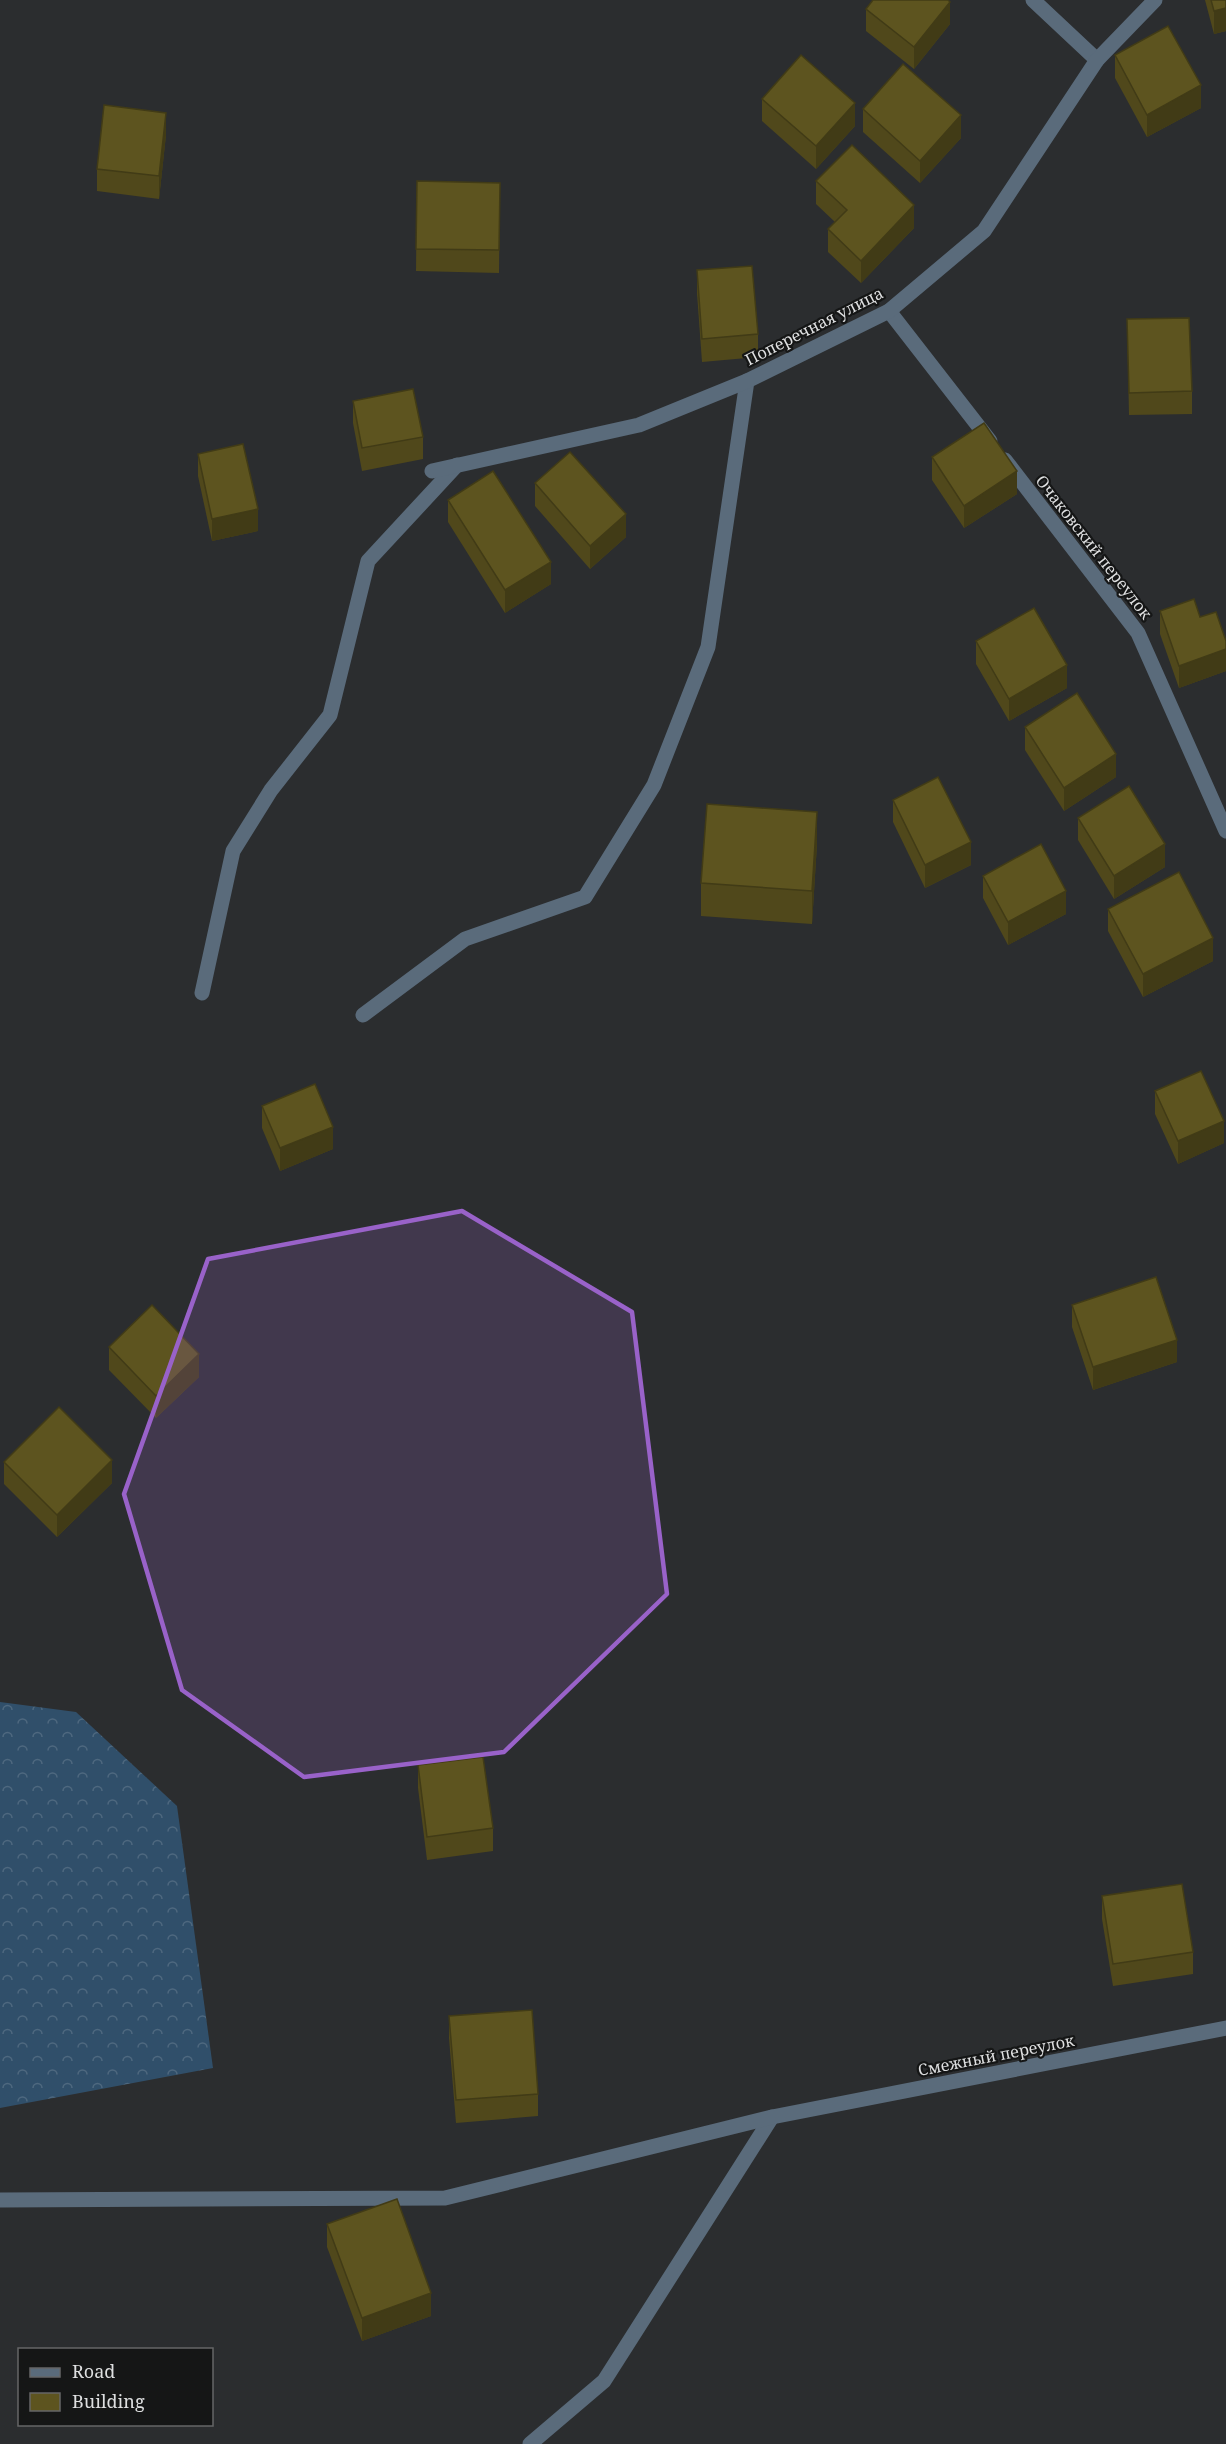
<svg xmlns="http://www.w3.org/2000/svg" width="1226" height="2444" font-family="'Noto Serif',serif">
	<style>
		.forest { fill: url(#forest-crowns) }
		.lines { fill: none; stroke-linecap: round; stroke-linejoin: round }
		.service { stroke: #5a6b7b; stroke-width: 15 }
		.minor { stroke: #5a6b7b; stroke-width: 15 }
		.wall { fill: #50481b }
		.shaded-wall { fill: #413b16 }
		.building { fill: #5d541f; stroke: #413b16; stroke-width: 1.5 }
		.marked { fill: #9962c9; fill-opacity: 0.2; stroke: #9962c9; stroke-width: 4.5; stroke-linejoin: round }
		.labels { text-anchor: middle; stroke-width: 4.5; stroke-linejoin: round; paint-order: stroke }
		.street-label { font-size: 16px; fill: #dedfe0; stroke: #151616 }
	</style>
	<defs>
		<pattern id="forest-crowns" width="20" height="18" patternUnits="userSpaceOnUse" patternTransform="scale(1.5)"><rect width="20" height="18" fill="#304f6a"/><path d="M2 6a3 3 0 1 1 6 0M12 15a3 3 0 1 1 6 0" fill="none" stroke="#4e687f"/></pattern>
	</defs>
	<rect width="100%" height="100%" fill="#2b2d2f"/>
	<!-- forest -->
	<path class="forest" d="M0,1702l76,10 101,94 36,262 -213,40z"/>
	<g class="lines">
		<!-- service -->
		<g class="service">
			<path d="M202,993l31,-142 38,-61 59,-75 38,-154 89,-96"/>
			<path d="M363,1015l102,-76 120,-42 69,-112 54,-138 39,-266"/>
			<path d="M530,2444l74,-63 168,-264"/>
		</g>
		<!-- minor -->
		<g class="minor">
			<path d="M1033,0l64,60"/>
			<path d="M889,311l101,130"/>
			<path d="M1005,460l133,173 88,198"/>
			<path d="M432,471l207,-46 108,-44 142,-70 95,-80 113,-171 58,-60"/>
			<path d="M0,2200l445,-2 327,-81 454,-89"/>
		</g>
	</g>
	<!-- wall -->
	<g class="wall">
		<path d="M1205,0h21v31l-12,3z"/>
		<path d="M866,9l84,15 -36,45 -48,-38z"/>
		<path d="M1115,55l86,53 -54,29 -32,-59z"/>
		<path d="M762,99l93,27 -39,43 -54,-48z"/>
		<path d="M863,109l98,29 -41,45 -57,-51z"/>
		<path d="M166,135l-7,64 -62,-8v-22z"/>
		<path d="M417,181l83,2 -1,90 -83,-2z"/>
		<path d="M816,181l98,47 -53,55 -33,-31v-23l7,-7 -19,-18z"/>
		<path d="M697,270l61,64v23l-56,5 -5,-69z"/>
		<path d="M1127,319l65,72v23l-63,1z"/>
		<path d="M353,401l70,36v22l-61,12 -9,-48z"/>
		<path d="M198,454l60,77 -46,10 -14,-65z"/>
		<path d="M932,457l85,37 -53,34 -32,-48z"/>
		<path d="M535,483l91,54 -36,32 -55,-63z"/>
		<path d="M448,500l103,84 -46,29 -57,-91z"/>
		<path d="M1160,611l40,6 26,24v30l-47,17 -19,-54z"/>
		<path d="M976,641l91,47 -58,33 -33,-57z"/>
		<path d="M1025,727l91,50 -52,34 -39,-61z"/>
		<path d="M893,800l78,65 -46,23 -32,-66z"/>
		<path d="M1078,818l87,49 -51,32 -36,-59z"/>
		<path d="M817,844l-5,80 -111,-8v-33z"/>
		<path d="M983,876l83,38 -58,31 -25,-47z"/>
		<path d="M1108,909l105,52 -70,36 -35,-66z"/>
		<path d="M1155,1091l69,52 -46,21 -23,-50z"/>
		<path d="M262,1106l71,43 -53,22 -18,-43z"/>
		<path d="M1072,1305l105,57 -84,28 -21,-63z"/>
		<path d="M109,1347l90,30 -43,41 -47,-48z"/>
		<path d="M4,1462l108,21 -55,54 -53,-53z"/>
		<path d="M418,1765l75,63v23l-66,9 -9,-72z"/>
		<path d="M1102,1896l91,56v22l-80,12 -11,-67z"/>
		<path d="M449,2016l89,78v22l-82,7 -7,-85z"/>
		<path d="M327,2224l104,92 -69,25 -35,-94z"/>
	</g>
	<!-- shaded-wall -->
	<g class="shaded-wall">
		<path d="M950,2v22l-36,45v-22z"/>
		<path d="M1226,8v23l-12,3v-23z"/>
		<path d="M1201,85v23l-54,29v-22z"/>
		<path d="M855,103v23l-39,43v-23z"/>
		<path d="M166,113v22l-7,64v-23z"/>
		<path d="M961,115v23l-41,45v-22z"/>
		<path d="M914,205v23l-53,55v-22z"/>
		<path d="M1017,471v23l-53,34v-22z"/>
		<path d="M258,509v22l-46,10v-22z"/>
		<path d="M626,514v23l-36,32v-23z"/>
		<path d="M551,562v22l-46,29v-23z"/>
		<path d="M1226,649v22l-47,17v-22z"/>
		<path d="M1067,665v23l-58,33v-22z"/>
		<path d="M1116,754v23l-52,34v-23z"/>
		<path d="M817,812v32l-5,80v-33z"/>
		<path d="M971,842v23l-46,23v-23z"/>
		<path d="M1165,844v23l-51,32v-23z"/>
		<path d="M1066,891v23l-58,31v-23z"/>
		<path d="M1213,938v23l-70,36v-23z"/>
		<path d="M1224,1121v22l-46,21v-23z"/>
		<path d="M333,1127v22l-53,22v-23z"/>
		<path d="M1177,1340v22l-84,28v-23z"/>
		<path d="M199,1354v23l-43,41v-22z"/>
		<path d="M112,1460v23l-55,54v-22z"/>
		<path d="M431,2293v23l-69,25v-23z"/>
	</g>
	<!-- building -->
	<g class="building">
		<path d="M873,0h75l2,2 -36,45 -48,-38z"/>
		<path d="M1211,0h15v8l-12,3z"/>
		<path d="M1168,26l33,59 -54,30 -32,-60z"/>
		<path d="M801,55l54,48 -39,43 -54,-47z"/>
		<path d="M903,64l58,51 -41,46 -57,-52z"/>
		<path d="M104,105l62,8 -7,63 -62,-7z"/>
		<path d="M852,145l62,60 -53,56 -33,-32 19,-19 -31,-29z"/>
		<path d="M417,181l83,2 -1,67 -83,-1z"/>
		<path d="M752,266l6,68 -56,5 -5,-69z"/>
		<path d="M1189,318l3,73 -63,2 -2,-74z"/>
		<path d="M413,389l10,48 -61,11 -9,-47z"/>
		<path d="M984,423l33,48 -53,35 -32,-49z"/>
		<path d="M243,444l15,65 -46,10 -14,-65z"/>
		<path d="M570,452l56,62 -36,32 -55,-63z"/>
		<path d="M493,471l58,91 -46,28 -57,-90z"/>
		<path d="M1194,599l6,18 16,-5 10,29v8l-47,17 -19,-55z"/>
		<path d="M1034,608l33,57 -58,34 -33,-58z"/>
		<path d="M1077,693l39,61 -52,34 -39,-61z"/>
		<path d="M938,777l33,65 -46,23 -32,-65z"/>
		<path d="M1129,786l36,58 -51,32 -36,-58z"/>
		<path d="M707,804l110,8 -5,79 -111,-8z"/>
		<path d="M1041,844l25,47 -58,31 -25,-46z"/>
		<path d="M1179,872l34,66 -70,36 -35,-65z"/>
		<path d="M1201,1071l23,50 -46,20 -23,-50z"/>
		<path d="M315,1084l18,43 -53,21 -18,-42z"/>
		<path d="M1156,1277l21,63 -84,27 -21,-62z"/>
		<path d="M152,1305l47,49 -43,42 -47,-49z"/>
		<path d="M59,1407l53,53 -55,55 -53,-53z"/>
		<path d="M483,1757l10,71 -66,9 -9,-72z"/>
		<path d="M1182,1884l11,68 -80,12 -11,-68z"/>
		<path d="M532,2010l6,84 -82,6 -7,-84z"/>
		<path d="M397,2199l34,94 -69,25 -35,-94z"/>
	</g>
	<!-- marked area -->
	<path class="marked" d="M462,1211l170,101 35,282 -163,158 -200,25 -122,-87 -58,-196 84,-235z"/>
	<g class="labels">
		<!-- street labels -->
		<g class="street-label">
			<text transform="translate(814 326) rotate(-27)" y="6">Поперечная улица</text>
			<text transform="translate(1094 547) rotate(52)" y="6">Очаковский переулок</text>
			<text transform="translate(996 2055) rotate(-11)" y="6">Смежный переулок</text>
		</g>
	</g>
	<!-- legend -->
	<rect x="18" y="2348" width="195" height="78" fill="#151616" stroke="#656667" stroke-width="1.5"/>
	<rect x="30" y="2368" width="30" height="9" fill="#5a6b7b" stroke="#656667" stroke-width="1.5"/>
	<text x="72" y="2378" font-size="18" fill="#dedfe0">Road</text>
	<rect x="30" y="2393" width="30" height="18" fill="#5d541f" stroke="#656667" stroke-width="1.5"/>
	<text x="72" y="2408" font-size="18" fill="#dedfe0">Building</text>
</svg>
